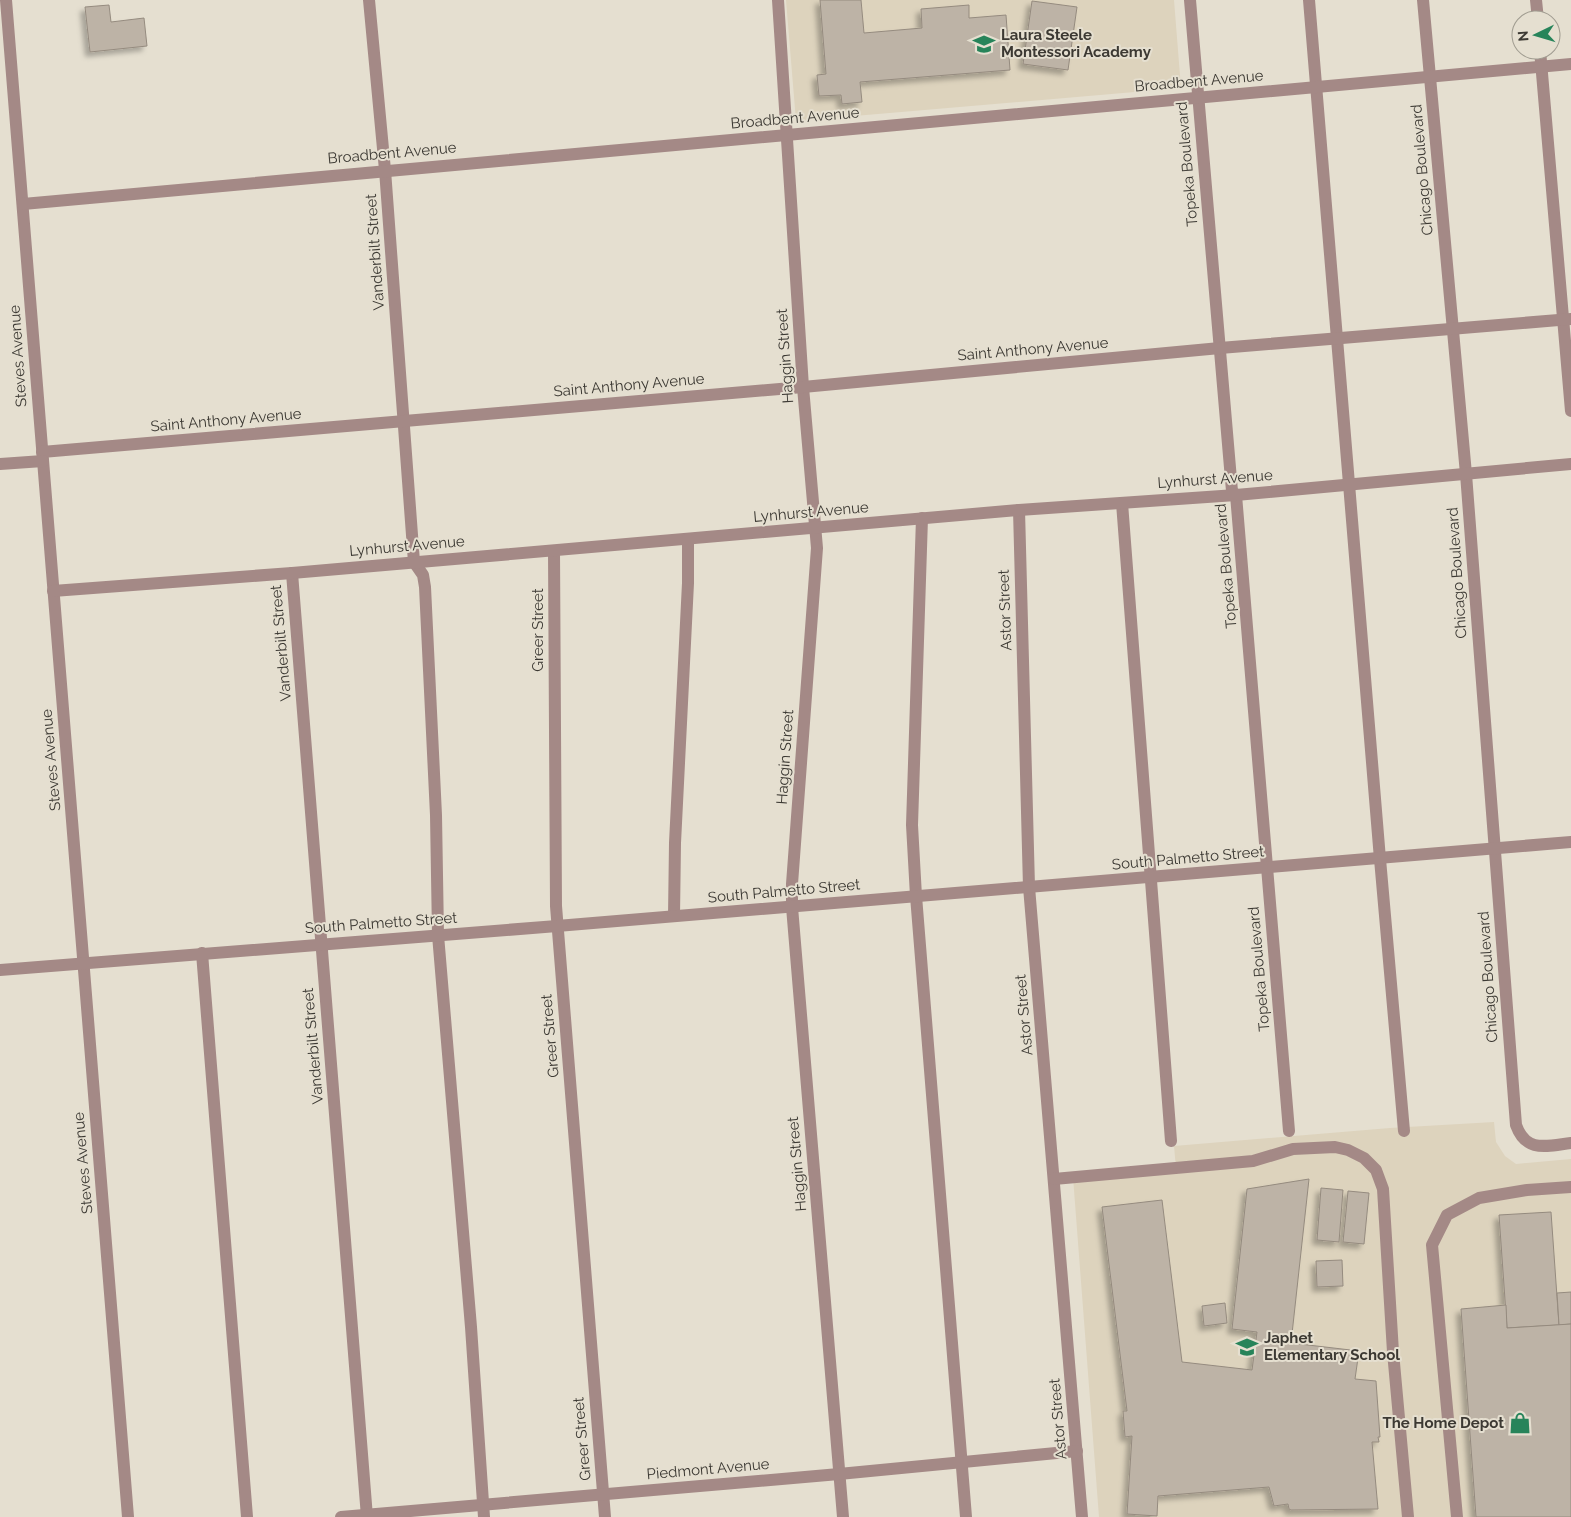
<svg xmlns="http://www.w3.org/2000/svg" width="1571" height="1517" font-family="Raleway,sans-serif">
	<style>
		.built { fill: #ddd3bd }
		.building { fill: #bdb3a6; stroke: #958b7f; filter: url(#shadow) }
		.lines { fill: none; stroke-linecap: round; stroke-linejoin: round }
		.minor { stroke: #a48986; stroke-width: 12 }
		.labels { text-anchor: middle; stroke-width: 4; stroke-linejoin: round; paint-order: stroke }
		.poi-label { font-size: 15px; font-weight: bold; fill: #3c3933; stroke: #e5dfd0; text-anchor: start }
		.street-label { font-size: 15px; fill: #3c3933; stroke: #e5dfd0 }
	</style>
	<defs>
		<filter id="shadow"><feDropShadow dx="-4.5" dy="4.5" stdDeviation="2.5" flood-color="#0004"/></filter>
	</defs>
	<rect width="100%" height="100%" fill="#e5dfd0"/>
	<!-- built -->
	<g class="built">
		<path d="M786,0h388l7,88 -385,33z"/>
		<path d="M1494,1122l2,20 9,14 11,8 55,-5v358h-472l-26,-340 103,-9 -2,-22 216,-18z"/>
	</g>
	<!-- building -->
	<g class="building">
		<path d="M820,0h41l3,33 58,-5 -1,-19 48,-4v13l37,-3 4,55 -150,12 2,20 -20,2 -1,-9 -22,1 -2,-21 9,-1z"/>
		<path d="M1032,1l45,6 -9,63 -45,-6z"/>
		<path d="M109,5l2,17 33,-4 3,28 -57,6 -5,-45z"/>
		<path d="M1309,1179l-18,164 68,8 -4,28 21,2 4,56h-2l1,5h-7l6,67 -87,1 -2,-1 -1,-5 -14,2 -5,-19 -111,9 -1,20 -30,-2 5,-78 -7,1 -2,-26h4l-25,-204 60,-7 20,162 70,8 5,-38 -25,-3 15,-140z"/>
		<path d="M1321,1188l22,2 -4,52 -22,-2z"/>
		<path d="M1348,1191l21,2 -5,51 -21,-2z"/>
		<path d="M1551,1212l8,113 -52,3 -8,-113z"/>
		<path d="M1342,1260l1,26 -26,1 -1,-26z"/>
		<path d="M1571,1292v32l-12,1 -2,-32z"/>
		<path d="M1225,1303l2,20 -23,3 -2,-20z"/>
		<path d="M1506,1305l1,23 64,-4v193h-95l-15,-208z"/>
	</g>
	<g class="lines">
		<!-- minor -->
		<g class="minor">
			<path d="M6,0l122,1517"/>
			<path d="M369,0l16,170 29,392 9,13 2,12 11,228 2,120 33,392 13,190"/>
			<path d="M778,0l25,387 14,161 -25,336v23l51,610"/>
			<path d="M1190,0l42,491 4,4 53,636"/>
			<path d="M1309,0l71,859 24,272"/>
			<path d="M1423,0l43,474 50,651c10,28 30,21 55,18"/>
			<path d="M1536,0l2,20"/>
			<path d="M1540,50l31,361"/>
			<path d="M23,204l1548,-140"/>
			<path d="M42,452l761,-65 417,-39 351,-29"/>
			<path d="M0,464l43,-3"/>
			<path d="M1122,503l49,638"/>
			<path d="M1019,510l10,377 53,630"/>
			<path d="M922,518l-10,307 4,71 50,621"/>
			<path d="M554,551l2,355 49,611"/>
			<path d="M292,573l75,944"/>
			<path d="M53,591l239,-18 727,-63 217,-15 335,-31"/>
			<path d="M674,916l1,-73 13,-260v-44"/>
			<path d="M202,953l45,564"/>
			<path d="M0,970l557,-44 1014,-84"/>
			<path d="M1054,1179l199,-18 40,-12 42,-2 13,3 16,8 12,12 7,19 10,163 15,165"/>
			<path d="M341,1517l498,-43 238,-23"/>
			<path d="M1457,1517l-25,-272 15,-30 32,-17 48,-8 44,-3"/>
		</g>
	</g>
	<!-- icons -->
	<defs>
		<g id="school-bare" transform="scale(1.725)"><path d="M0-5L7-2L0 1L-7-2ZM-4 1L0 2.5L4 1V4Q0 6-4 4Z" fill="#27845a" stroke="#e5dfd0" stroke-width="2.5" paint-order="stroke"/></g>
		<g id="shop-bare" transform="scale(1.725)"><path d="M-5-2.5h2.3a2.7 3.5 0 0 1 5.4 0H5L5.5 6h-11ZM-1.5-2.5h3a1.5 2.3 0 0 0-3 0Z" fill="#27845a" stroke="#e5dfd0" stroke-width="2.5" paint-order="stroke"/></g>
	</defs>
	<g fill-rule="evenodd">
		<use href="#school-bare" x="984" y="44"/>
		<use href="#school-bare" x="1247" y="1347"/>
		<use href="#shop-bare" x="1520" y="1423"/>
	</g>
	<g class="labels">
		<!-- poi labels -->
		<g class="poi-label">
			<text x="1001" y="40">Laura Steele<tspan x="1001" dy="17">Montessori Academy</tspan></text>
			<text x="1264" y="1343">Japhet<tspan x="1264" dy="17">Elementary School</tspan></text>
			<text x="1504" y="1428" text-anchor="end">The Home Depot</text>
		</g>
		<!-- street labels -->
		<g class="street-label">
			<text transform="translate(1199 81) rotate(-5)" y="5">Broadbent Avenue</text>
			<text transform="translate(795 118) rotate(-5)" y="5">Broadbent Avenue</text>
			<text transform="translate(392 153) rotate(-5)" y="5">Broadbent Avenue</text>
			<text transform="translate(1187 164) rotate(-95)" y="5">Topeka Boulevard</text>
			<text transform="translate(1422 170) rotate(-95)" y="5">Chicago Boulevard</text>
			<text transform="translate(375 252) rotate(-94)" y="5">Vanderbilt Street</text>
			<text transform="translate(1033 349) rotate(-5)" y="5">Saint Anthony Avenue</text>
			<text transform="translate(18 356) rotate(-94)" y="5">Steves Avenue</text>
			<text transform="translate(785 356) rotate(-94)" y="5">Haggin Street</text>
			<text transform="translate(629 385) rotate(-5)" y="5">Saint Anthony Avenue</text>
			<text transform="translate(226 420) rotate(-5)" y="5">Saint Anthony Avenue</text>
			<text transform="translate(1215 479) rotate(-4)" y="5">Lynhurst Avenue</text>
			<text transform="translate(811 512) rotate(-5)" y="5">Lynhurst Avenue</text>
			<text transform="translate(407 546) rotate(-5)" y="5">Lynhurst Avenue</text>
			<text transform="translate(1226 566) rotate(-95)" y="5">Topeka Boulevard</text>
			<text transform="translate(1457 573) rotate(-94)" y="5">Chicago Boulevard</text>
			<text transform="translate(1005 610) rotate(-92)" y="5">Astor Street</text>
			<text transform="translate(538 630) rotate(-90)" y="5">Greer Street</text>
			<text transform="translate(281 643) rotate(-95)" y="5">Vanderbilt Street</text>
			<text transform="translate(785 757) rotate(-86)" y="5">Haggin Street</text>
			<text transform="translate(51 760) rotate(-95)" y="5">Steves Avenue</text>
			<text transform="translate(1188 858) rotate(-5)" y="5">South Palmetto Street</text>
			<text transform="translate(784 891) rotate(-5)" y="5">South Palmetto Street</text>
			<text transform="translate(381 923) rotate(-4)" y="5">South Palmetto Street</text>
			<text transform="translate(1259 969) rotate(-95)" y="5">Topeka Boulevard</text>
			<text transform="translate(1488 977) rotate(-94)" y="5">Chicago Boulevard</text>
			<text transform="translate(1024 1015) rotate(-95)" y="5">Astor Street</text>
			<text transform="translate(550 1036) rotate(-95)" y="5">Greer Street</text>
			<text transform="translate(313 1046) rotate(-95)" y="5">Vanderbilt Street</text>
			<text transform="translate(83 1163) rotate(-95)" y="5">Steves Avenue</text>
			<text transform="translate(797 1164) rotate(-95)" y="5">Haggin Street</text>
			<text transform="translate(1058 1419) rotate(-95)" y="5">Astor Street</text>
			<text transform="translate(582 1439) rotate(-95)" y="5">Greer Street</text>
			<text transform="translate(708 1469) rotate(-5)" y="5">Piedmont Avenue</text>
		</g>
	</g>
	<!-- north arrow -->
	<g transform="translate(1536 35) rotate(265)"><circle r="24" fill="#e5dfd0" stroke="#a19d91"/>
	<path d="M0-4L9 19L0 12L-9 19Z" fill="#27845a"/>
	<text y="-8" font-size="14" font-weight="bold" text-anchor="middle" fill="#3c3933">N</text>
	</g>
</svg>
